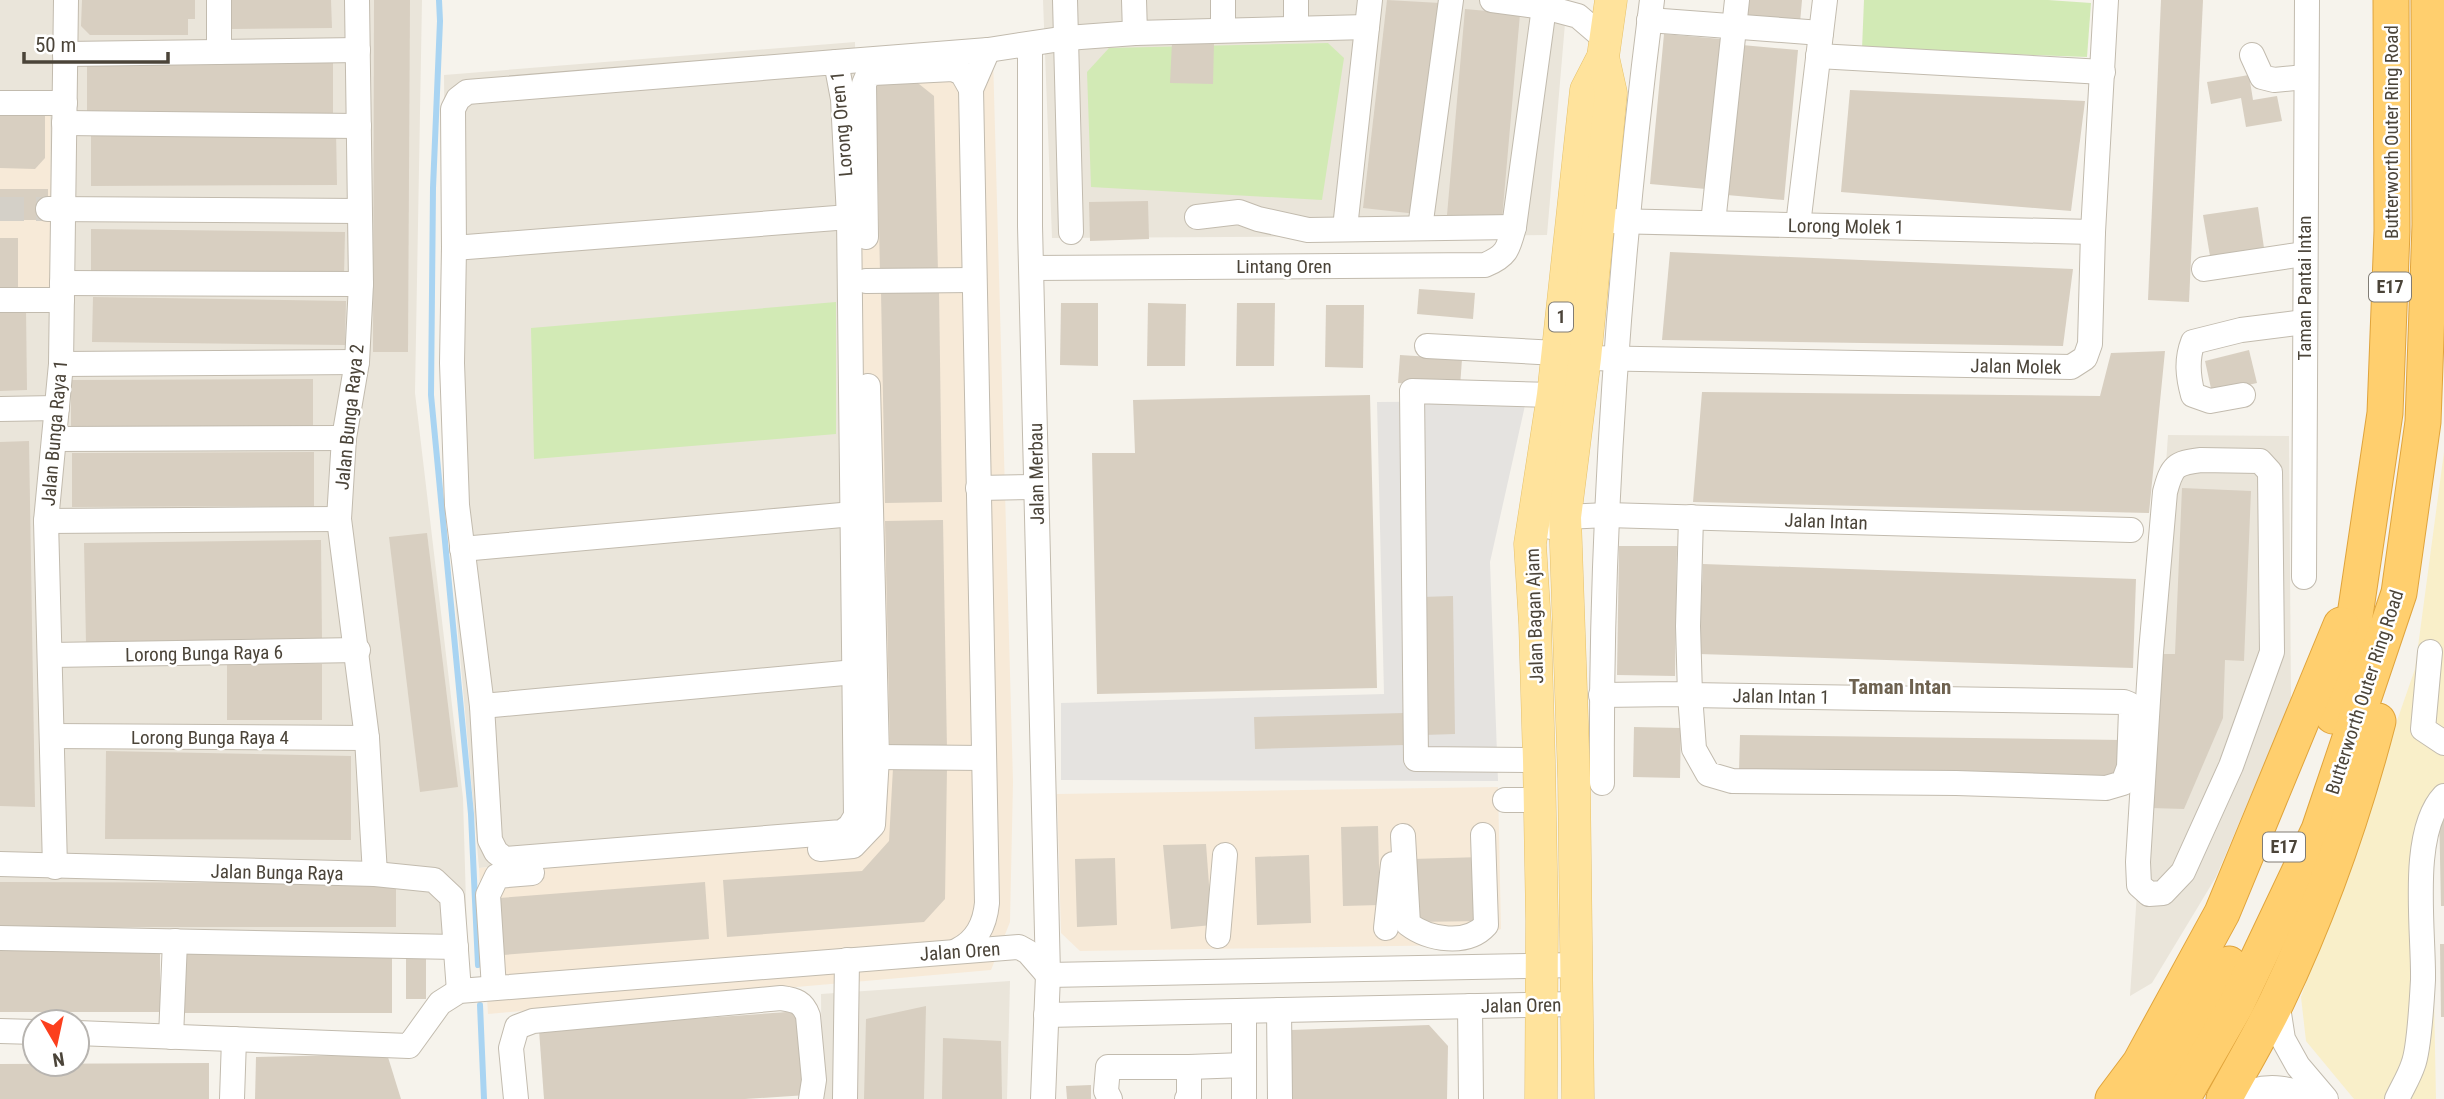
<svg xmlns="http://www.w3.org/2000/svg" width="2444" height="1099" font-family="'Roboto Condensed',sans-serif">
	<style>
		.residential { fill: #eae5da }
		.commercial { fill: #f7ead8 }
		.green { fill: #d2eab5 }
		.sand { fill: #f9efc9 }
		.parking { fill: #e5e3e0 }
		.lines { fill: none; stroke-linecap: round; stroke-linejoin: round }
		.stream { stroke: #a9d4f2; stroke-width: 6 }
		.building { fill: #d8cfc1 }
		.minor-tunnel { stroke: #d4d0c8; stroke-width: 24; stroke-dasharray: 24 12; stroke-linecap: butt }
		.minor-casing { stroke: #c2bbae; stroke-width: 26 }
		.major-casing { stroke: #e6c16a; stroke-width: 33 }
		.highway-casing { stroke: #e0a43c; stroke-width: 37 }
		.minor { stroke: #fff; stroke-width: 24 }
		.major { stroke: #ffe39c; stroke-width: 32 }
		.highway { stroke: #ffcf6e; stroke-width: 35 }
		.labels { text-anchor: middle; stroke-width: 5; stroke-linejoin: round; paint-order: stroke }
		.shield { fill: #fff; stroke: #817c74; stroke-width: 2 }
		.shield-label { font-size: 18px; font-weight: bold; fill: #4b4439 }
		.street-label { font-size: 19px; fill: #4b4439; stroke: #fff }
		.neighbourhood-label { font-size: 21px; font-weight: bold; fill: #6e6250; stroke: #fff }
	</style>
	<rect width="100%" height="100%" fill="#f6f3ec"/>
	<!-- residential -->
	<g class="residential">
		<path d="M0,0h422l-7,393 48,405 4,140 -467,-3v-703l50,1 -50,-51z"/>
		<path d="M1043,0h524l-20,235 -495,3z"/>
		<path d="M855,42l11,771 -19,23 -368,32 -31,-347 -4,-446z"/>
		<path d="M2168,435l121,1 2,265 -75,176 -64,106 -22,13z"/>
		<path d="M1010,981l-3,118h-185l-1,-105z"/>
	</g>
	<!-- commercial -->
	<g class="commercial">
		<path d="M993,57l20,725 -3,140 -19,48 -503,44 -9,-146 368,-32 18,-23 -10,-749z"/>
		<path d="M50,94l1,198 -51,1v-198z"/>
		<path d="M1498,787l3,142 -42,16 -379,6 -19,-18 -4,-139z"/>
	</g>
	<!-- green -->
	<g class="green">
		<path d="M1864,0h184l43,3 -4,54 -225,-8z"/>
		<path d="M1328,43l16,15 -22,142 -231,-13 -4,-115 22,-24z"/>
		<path d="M836,302v132l-302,25 -3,-131z"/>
	</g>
	<!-- sand -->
	<path class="sand" d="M2444,452v364l-13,28 5,255h-82l-48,-58 -5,-44 114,-328z"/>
	<!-- parking -->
	<path class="parking" d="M1526,401l-36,161 8,219 -437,-1v-77l323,-9 -7,-292z"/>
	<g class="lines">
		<!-- stream -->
		<g class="stream">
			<path d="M439,0l1,21 -7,167 -2,207 40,419 7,151"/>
			<path d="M480,1005l4,94"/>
		</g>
	</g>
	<!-- building -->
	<g class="building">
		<path d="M82,0h113v19h-7v16h-98l-9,-9z"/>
		<path d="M230,0h101l1,28 -102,1z"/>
		<path d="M374,0h36l-2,352h-35z"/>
		<path d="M1387,0l53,3 -23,211 -54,-6z"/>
		<path d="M1745,0h57l-2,23 -57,-5z"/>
		<path d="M2161,0h42l-14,302 -41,-2z"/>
		<path d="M1465,9l55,5 -18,205 -55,-4z"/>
		<path d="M1664,34l57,5 -15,150 -56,-5z"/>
		<path d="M1172,42l42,1 -1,41 -43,-1z"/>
		<path d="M1742,45l56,5 -14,150 -57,-5z"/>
		<path d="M333,59v55l-246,1v-54z"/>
		<path d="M2249,75l4,25 24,-4 5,25 -36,6 -5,-29 -30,6 -4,-22z"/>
		<path d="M914,80l20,16 4,177 -58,1 -4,-193z"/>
		<path d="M1850,90l235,11 -14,110 -230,-19z"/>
		<path d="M0,111l45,2v45l-10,11 -35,-1z"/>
		<path d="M336,130l1,55 -246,1v-55z"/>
		<rect x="0" y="189" width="48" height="31"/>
		<path d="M1148,201l1,38 -59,2 -1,-39z"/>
		<path d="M2258,207l6,41 -54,8 -7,-41z"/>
		<path d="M91,229l254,3 -1,45 -253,-4z"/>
		<rect x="0" y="238" width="18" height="50"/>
		<path d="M1670,252l403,17 -10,77 -401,-6z"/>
		<path d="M1419,289l56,4 -2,26 -56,-5z"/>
		<path d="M939,290l3,212 -57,1 -4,-211z"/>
		<path d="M93,297l253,4 -1,44 -253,-3z"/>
		<path d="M1061,303h37v63l-38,-1z"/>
		<path d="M1148,303l38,1 -1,62h-38z"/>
		<path d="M1237,303h38l-1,63h-38z"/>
		<path d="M1326,305h38l-1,63 -38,-1z"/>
		<path d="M0,309h26l1,81 -27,1z"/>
		<path d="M2249,350l8,33 -45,10 -7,-32z"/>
		<path d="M2165,351l-16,162 -456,-11 9,-110 398,4 11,-43z"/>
		<path d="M1400,355l62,4 -2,28 -62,-4z"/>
		<path d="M313,379v54l-242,1v-54z"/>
		<path d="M1370,395l7,293 -280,6 -5,-241h43l-2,-53z"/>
		<path d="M29,441l6,366 -35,-1v-364z"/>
		<path d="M314,452v54l-242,1v-54z"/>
		<path d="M2182,488l69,3 -7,170 -19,-1 -2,58 -39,91 -33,-1 7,-154h17z"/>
		<path d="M943,520l4,230 -57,2 -5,-231z"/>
		<path d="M427,533l31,254 -38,5 -31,-255z"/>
		<path d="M321,540l1,100 -236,3 -2,-100z"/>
		<path d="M1619,546h58l-2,130 -58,-1z"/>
		<path d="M1703,564l433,15 -3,89 -434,-14z"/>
		<path d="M1453,596l2,138 -31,1 -3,-138z"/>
		<rect x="227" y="664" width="95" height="56"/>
		<path d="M1404,713l1,32 -150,4 -1,-32z"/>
		<path d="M1634,727l47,1 -1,50 -47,-1z"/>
		<path d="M1740,735l382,5 -1,36 -382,-5z"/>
		<path d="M106,751l245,5v84l-246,-1z"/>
		<path d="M893,768h54l-2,131 -21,23 -197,15 -4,-57 139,-9 27,-30z"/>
		<path d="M2439,809h5v97h-3z"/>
		<path d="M1378,826l2,79 -37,1 -2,-79z"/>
		<path d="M1206,844l6,81 -41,4 -8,-84z"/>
		<path d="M1309,855l2,68 -54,2 -2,-68z"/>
		<path d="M1482,857l2,64 -70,1 -2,-63z"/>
		<path d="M1115,858l2,67 -40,2 -2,-68z"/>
		<path d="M0,882l396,1v44h-396z"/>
		<path d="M705,882l4,57 -206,16 -4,-57z"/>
		<path d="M2440,944h4v73h-3z"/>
		<rect x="0" y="948" width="160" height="64"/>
		<rect x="181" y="949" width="211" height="64"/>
		<rect x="406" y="957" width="20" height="42"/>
		<path d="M926,1006l-2,93h-60l2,-80z"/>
		<path d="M801,1011l6,84 -62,4h-201l-5,-69z"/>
		<path d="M1429,1025l19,21 -1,53h-155l-1,-69z"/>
		<path d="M943,1038l58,3 1,58h-60z"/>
		<path d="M387,1054l14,45h-146l1,-42z"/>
		<path d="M209,1063v36h-209v-35z"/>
		<path d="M1091,1085v14h-24l-1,-13z"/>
	</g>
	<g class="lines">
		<!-- minor-tunnel -->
		<path class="minor-tunnel" d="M0,209h48"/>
		<!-- minor casing -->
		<g class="minor-casing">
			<g id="minor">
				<path d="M219,0v52"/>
				<path d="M357,0l4,284 -4,78 -13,76 -5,81 28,219 8,136"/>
				<path d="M1065,0l6,232"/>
				<path d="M1134,0l1,33"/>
				<path d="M1223,0v30"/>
				<path d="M1296,0v27"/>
				<path d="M1492,0l52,7 34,9 28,24"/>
				<path d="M1649,20l172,13"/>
				<path d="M1030,44v182l18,749 -5,124"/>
				<path d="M65,54l293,-4"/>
				<path d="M2252,55l10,22 12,3 31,-3"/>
				<path d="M1818,56l285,16"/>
				<path d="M836,62l7,37 6,118 7,599 -6,10 -8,6 -337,27 -9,-7 -6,-12 -8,-134 -25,-201 -5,-142 2,-115 -1,-139 5,-10 9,-7z"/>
				<path d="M836,62l152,-12 79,-12 68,-5 232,-6"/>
				<path d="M0,103h65"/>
				<path d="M64,123l295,3"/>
				<path d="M48,209l311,2"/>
				<path d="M1197,217l42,-5 19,7 50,11 206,-3"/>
				<path d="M1610,221l483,11"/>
				<path d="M1713,223l24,-223"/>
				<path d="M1798,225l27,-225"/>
				<path d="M1345,228l25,-228"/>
				<path d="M1420,228l31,-228"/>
				<path d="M866,237l-2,-153 3,-7 6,-4 80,-4 9,4 9,16"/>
				<path d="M454,248l395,-31"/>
				<path d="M1032,268l453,-3c22,-9 23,-16 29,-38l31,-227"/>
				<path d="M2204,269l100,-15"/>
				<path d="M866,281l107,-1"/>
				<path d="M62,283l299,1"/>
				<path d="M0,300h62"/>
				<path d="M1427,346l130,7"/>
				<path d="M1585,358l486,9 14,-9 5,-14 3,-112 13,-232"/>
				<path d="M61,364l296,-2"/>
				<path d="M2243,395l-33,6 -17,-6c-5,-18 -7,-35 0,-53l48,-12 63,-8"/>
				<path d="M0,409l57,-1"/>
				<path d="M54,439l290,-1"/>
				<path d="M2201,460l59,1 10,11 2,180 -41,114 -48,106 -20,21 -14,1 -10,-9 -1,-23 13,-210 14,-160c7,-26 10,-29 36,-32z"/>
				<path d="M978,488l58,-1"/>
				<path d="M46,521l293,-2"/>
				<path d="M1551,527l14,-10 42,-2 524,15"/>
				<path d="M462,549l391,-35"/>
				<path d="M2304,577l3,-577"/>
				<path d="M2430,652l-7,77 21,14"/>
				<path d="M50,655l308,-5"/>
				<path d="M1601,695l78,-1 11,1 434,7 5,2 2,6 -2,57 -6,16 -17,5 -150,-5 -224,-2 -24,-7 -14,-25 -4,-54 -2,-69 3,-109"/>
				<path d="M482,706l373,-34"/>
				<path d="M52,736l315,2"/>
				<path d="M877,757l107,1"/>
				<path d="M1539,760l-123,-1 -4,-368 141,4"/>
				<path d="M1602,783c-2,-261 17,-523 50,-783"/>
				<path d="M1505,800h33"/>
				<path d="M1403,836l5,88c21,16 59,22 78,1l-3,-90"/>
				<path d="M820,849l33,-3 20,-21 4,-68 -9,-371"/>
				<path d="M0,864l375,10 59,6 18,17 7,94"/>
				<path d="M55,867l-9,-346 15,-157 5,-364"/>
				<path d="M1386,928l7,-64"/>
				<path d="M1218,936l7,-81"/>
				<path d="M0,938l456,9"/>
				<path d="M958,950c19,-9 27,-26 29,-47l-16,-814 17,-39"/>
				<path d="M494,988l-6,-93 9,-19 35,-3"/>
				<path d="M2277,1001l6,38 15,27 28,33"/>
				<path d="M1470,1006l1,93"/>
				<path d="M1279,1010l1,89"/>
				<path d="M1244,1011v88"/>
				<path d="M1046,1015l530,-11"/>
				<path d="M0,1031l35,1"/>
				<path d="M77,1033l332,13 31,-43 19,-12 560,-44 9,5 20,23 528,-10"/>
				<path d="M171,1037l4,-96"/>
				<path d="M1189,1067l55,-2"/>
				<path d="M232,1099l2,-60"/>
				<path d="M516,1099l-5,-51 6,-21 16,-6 248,-23c15,2 22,4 27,18l6,64 -3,19"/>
				<path d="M845,1099l2,-139"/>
				<path d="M1110,1099l-4,-8 2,-24h81v30l-2,2"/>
				<path d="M2235,1099c29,-18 54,-11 84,0"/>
				<path d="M2397,1099c5,-11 12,-22 16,-34 6,-15 9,-67 10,-85 1,-49 -14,-147 21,-184"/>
			</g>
		</g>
		<!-- major casing -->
		<g class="major-casing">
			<g id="major">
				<path d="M1541,1099l1,-178 -3,-161 -4,-136 -5,-80 23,-149 33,-305 17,-33 8,-57"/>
				<path d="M1578,1099l-4,-321 -9,-261 20,-159 26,-265 -8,-36"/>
			</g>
		</g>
		<!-- highway casing -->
		<g class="highway-casing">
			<g id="highway">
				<path d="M2333,716l13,-40 39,-263 7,-182 -1,-231"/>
				<path d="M2113,1099l27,-36 82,-150 119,-288"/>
				<path d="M2150,1099l64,-104 15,-31"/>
				<path d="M2182,1099l54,-94 83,-175 80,-237 24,-171 7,-197 -1,-225"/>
				<path d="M2224,1099c18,-33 37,-65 53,-98 43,-90 76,-184 101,-280"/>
			</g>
		</g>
		<!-- minor -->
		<use href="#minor" class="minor"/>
		<!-- major -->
		<use href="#major" class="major"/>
		<!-- highway -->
		<use href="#highway" class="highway"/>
	</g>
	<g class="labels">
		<!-- shield labels -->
		<g class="shield">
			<rect x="2369" y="272.5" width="42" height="29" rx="5"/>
			<rect x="1549" y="302.5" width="24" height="29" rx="5"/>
			<rect x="2263" y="832.5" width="42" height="29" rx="5"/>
		</g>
		<g class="shield-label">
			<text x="2390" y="293">E17</text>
			<text x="1561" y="323">1</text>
			<text x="2284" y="853">E17</text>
		</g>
		<!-- street labels -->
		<g class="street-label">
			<text transform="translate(841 124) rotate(-95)" y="7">Lorong Oren 1</text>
			<text transform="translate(2391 132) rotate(-90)" y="7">Butterworth Outer Ring Road</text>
			<text transform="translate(1846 226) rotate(1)" y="7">Lorong Molek 1</text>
			<text x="1284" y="273">Lintang Oren</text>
			<text transform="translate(2304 288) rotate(-90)" y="7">Taman Pantai Intan</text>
			<text transform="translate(2016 366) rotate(1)" y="7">Jalan Molek</text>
			<text transform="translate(349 417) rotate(-84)" y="7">Jalan Bunga Raya 2</text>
			<text transform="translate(54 433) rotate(-85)" y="7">Jalan Bunga Raya 1</text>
			<text transform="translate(1036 474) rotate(-91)" y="7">Jalan Merbau</text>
			<text transform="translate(1826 521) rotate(2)" y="7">Jalan Intan</text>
			<text transform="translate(1534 616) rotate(-92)" y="7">Jalan Bagan Ajam</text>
			<text transform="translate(204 653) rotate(-1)" y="7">Lorong Bunga Raya 6</text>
			<text transform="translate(2364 692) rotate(-72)" y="7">Butterworth Outer Ring Road</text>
			<text transform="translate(1781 696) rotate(1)" y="7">Jalan Intan 1</text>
			<text x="210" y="744">Lorong Bunga Raya 4</text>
			<text transform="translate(277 872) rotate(1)" y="7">Jalan Bunga Raya</text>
			<text transform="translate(960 951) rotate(-4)" y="7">Jalan Oren</text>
			<text transform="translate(1521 1005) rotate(-1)" y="7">Jalan Oren</text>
		</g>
		<!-- neighbourhood labels -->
		<g class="neighbourhood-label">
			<text x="1900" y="694">Taman Intan</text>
		</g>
	</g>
	<!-- north arrow -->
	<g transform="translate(56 1043) rotate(171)"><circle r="33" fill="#ffffff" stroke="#b7b4b0" stroke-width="2"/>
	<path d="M0-5L12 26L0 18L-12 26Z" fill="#fc3f1d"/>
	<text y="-10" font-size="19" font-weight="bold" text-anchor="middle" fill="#4b4439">N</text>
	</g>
	<!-- scale -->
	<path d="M24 52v10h144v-10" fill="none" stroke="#4b4439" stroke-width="3.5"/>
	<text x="35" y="52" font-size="21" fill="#4b4439" stroke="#ffffff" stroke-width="5" paint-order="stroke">50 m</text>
</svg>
